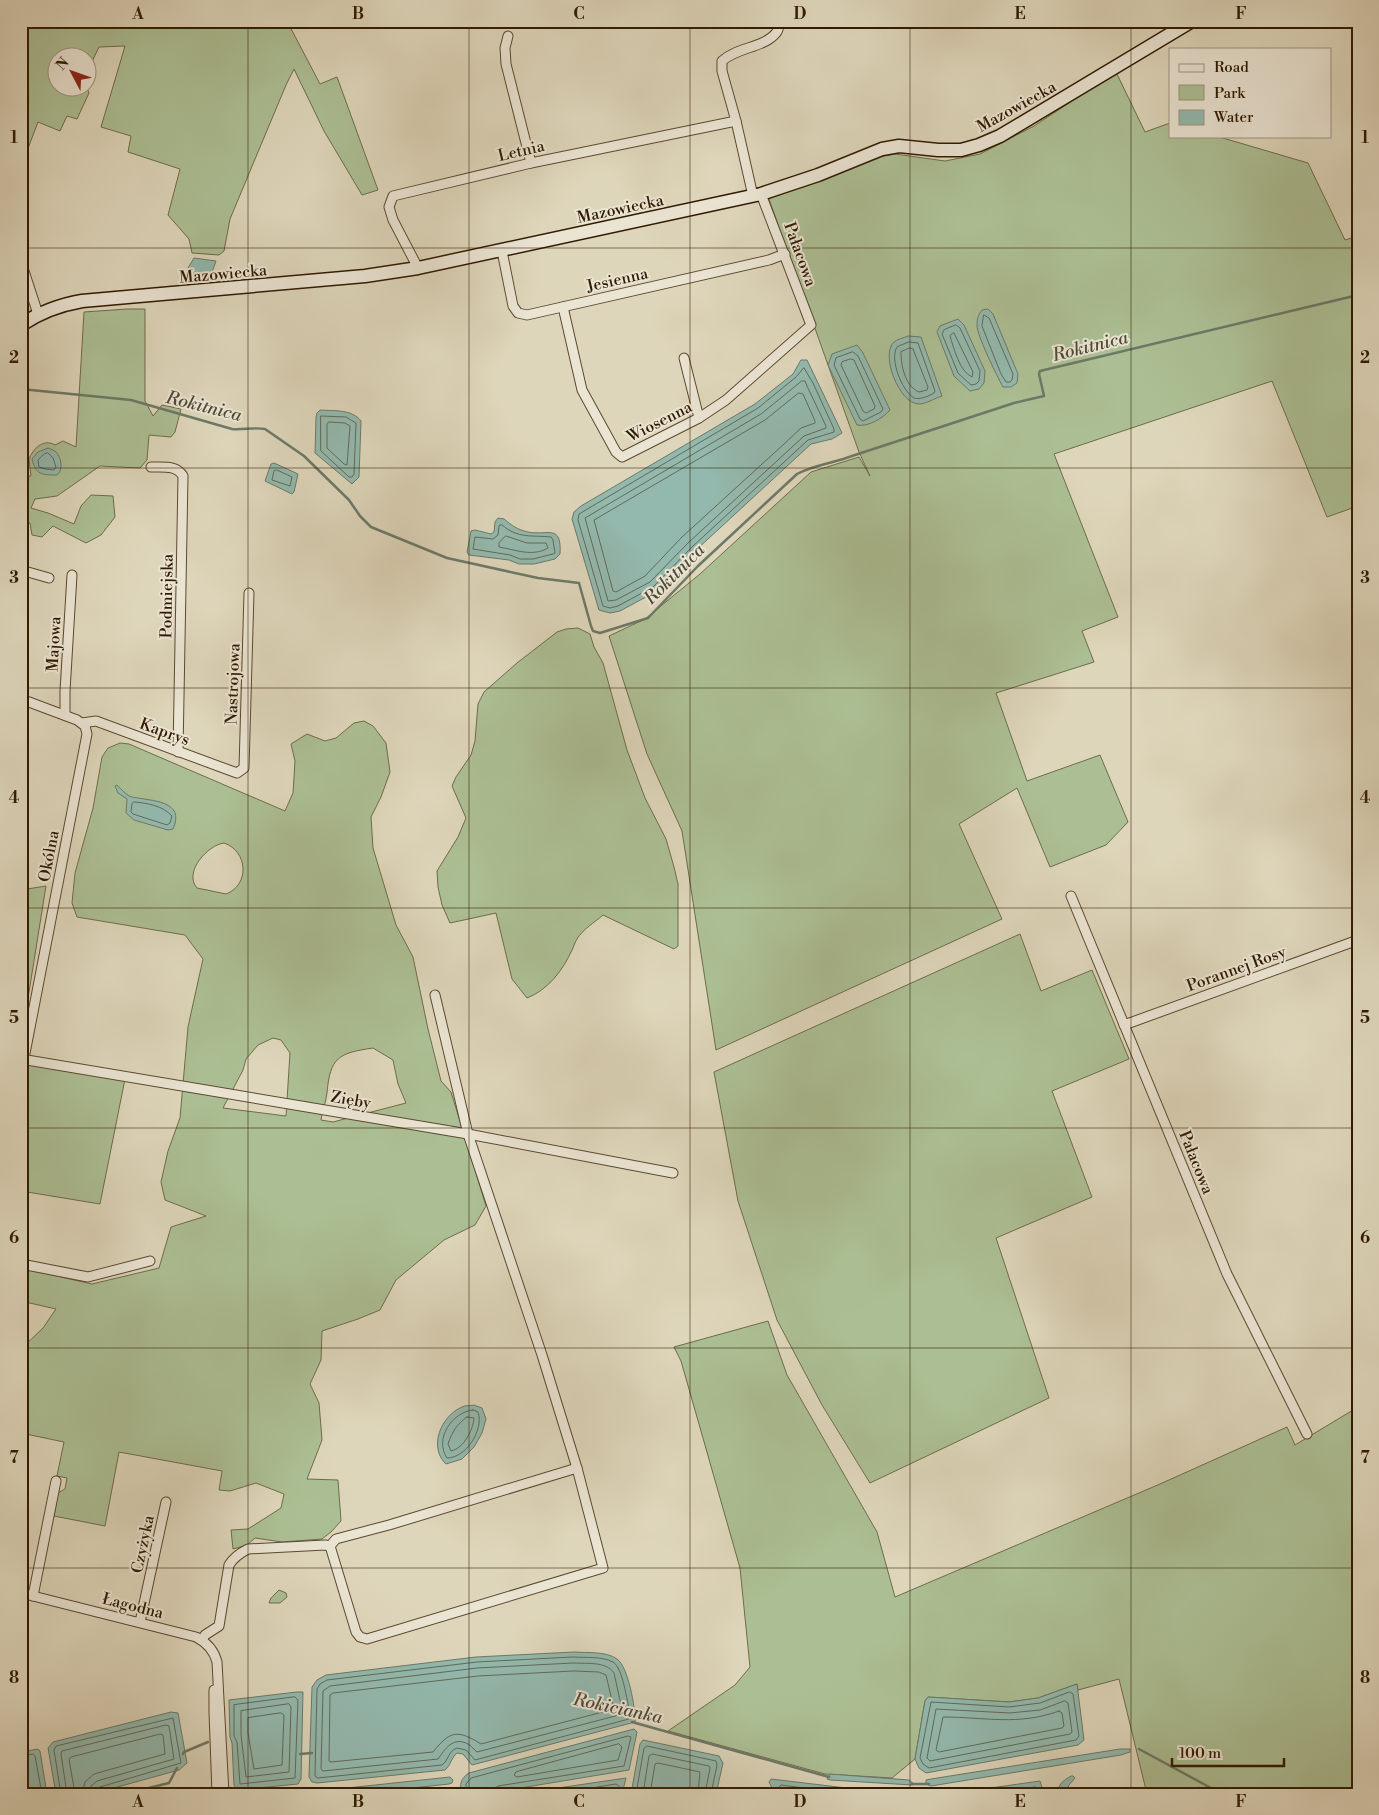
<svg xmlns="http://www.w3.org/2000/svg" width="1379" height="1815" font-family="'Libre Bodoni',serif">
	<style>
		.green { fill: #acbf94; stroke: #6e6c4a; fill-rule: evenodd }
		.water { fill: #93b9ae; stroke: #6c7968 }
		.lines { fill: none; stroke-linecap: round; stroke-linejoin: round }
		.shore { stroke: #626a57; stroke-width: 1 }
		.stream { stroke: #6c7968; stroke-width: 2.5 }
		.street-casing { stroke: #5c492f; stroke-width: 11 }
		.secondary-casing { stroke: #311a00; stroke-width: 15 }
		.street { stroke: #eae4d3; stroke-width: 9 }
		.secondary { stroke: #eae4d3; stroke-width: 12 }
		.grid { fill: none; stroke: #311a00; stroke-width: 1; stroke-opacity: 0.55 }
		.labels { text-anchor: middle; stroke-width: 4; stroke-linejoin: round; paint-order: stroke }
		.street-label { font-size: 16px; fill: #311a00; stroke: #eae4d3 }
		.water-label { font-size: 18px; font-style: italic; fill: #4e4a34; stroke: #eae4d3 }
		.neatline { fill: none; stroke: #311a00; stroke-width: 2 }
		.grid-label { font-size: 16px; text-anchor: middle; font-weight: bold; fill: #311a00 }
	</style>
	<rect width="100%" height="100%" fill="#ded6bb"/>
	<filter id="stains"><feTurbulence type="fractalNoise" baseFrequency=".004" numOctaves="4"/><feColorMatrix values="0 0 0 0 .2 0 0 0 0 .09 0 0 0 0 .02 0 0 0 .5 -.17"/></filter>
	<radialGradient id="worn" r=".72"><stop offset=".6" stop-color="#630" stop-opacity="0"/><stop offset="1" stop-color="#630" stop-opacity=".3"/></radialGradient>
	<!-- green -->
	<g class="green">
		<path d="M21,21h266l33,63 17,-7 41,113 -16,5 -38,-64 -30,-62 -8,16 -56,134 -6,32 -5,4 -27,-2 -3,-14 -21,-24 12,-46 -52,-17 3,-16 -30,-9 24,-81 -26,1 -11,23v-12h-30v30h29l2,5 -12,26 -10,-3 -7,15 -22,-9 -14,37 -3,-4v-92l3,-8 -3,-1z"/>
		<path d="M1116,72l29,60 25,-9v13h46l92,27 37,77 13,-4v270l-31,11 -55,-136 -218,73 64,163 -36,14 12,31 -98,31 31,88 73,-26 28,67 -22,23 -56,22 -33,-79 -58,36 43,95 -286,131 -34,-219 -35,-77 -38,-118 36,-17 55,-45 111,-102 48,-15 11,19 -11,-24 -90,-253 100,-40 26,-5 50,7 35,-7 54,-28z"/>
		<path d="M127,309h18v92l8,15 9,-11 19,4 -6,23 -4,5 -22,-2 -2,25 -7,8 -40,-2 -43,30 -22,3 -4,9 17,5 26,11 7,-18 10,-11 22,1 2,21 -14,18 -15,8 -33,-17 -11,11 -10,-2 -2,-12 -9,-2v-44l10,-1 -2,-17c4,-10 14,-21 26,-14l8,-4 13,6 8,-135z"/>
		<path d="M578,628l12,6 4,13 9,16 24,87 18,48 21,41 8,28 4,17v62l-4,3 -71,-34c-8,7 -21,15 -26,24 -2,3 -3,7 -5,11 -9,20 -24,40 -45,48l-15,-19 -16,-66 -46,10 -8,-18 -4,-18 -1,-16 21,-34 8,-19 -14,-32 4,-9 15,-22 4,-14 3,-37 6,-12 33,-29 40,-31 9,-3z"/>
		<path d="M364,721l9,5 13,17 4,29 -9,25 -10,20 2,31 23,77 17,32 15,72 13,52 10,11 35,114 -11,19 -31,15 -48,40 -16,30 -22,9 -36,12 -1,29 -11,24 9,19 3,37 -15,39 31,1 3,41 -10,11 -9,7 -40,3 -27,-4 -8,7 -14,4 -2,-19 17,-1 33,-21 3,-14 -28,-11 -26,8 -11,-1 3,-19 -103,-19 -14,74 -51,-10 4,-23 7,-4 2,-11 -10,-2 7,-34 -43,-9v-75l1,-10 21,-20 13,-19 -35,-8v-33l71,16 67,-16 12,-41 35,-11 -41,-16 -4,-18 7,-31 12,-33 8,-91 15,-68 -18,-24 -108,-18 -5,-14 3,-30 18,-65 9,-51 6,-9 12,-5 9,1 156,67 8,-18 2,-32 -4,-17 16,-10 18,7 11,-3 18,-15zM224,843c24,8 26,42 2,51l-29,-6c-14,-16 11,-43 27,-45zM273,1038l8,2 9,13 -4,63 -63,-8 20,-38 3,-11 12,-14zM373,1048l20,12 5,24 8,19 -73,19 -12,-2c1,-9 5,-18 6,-27 3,-36 12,-40 46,-45z"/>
		<path d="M46,886l-25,156v-152z"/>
		<path d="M1020,934l21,57 51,-21 37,89 -77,32 40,106 -96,41 53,160 -179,85 -48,-78 -45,-85 -39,-119 -24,-129z"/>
		<path d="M29,1062l96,17 -25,125 -79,-13v-87z"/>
		<path d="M768,1321l19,54 90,157 18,65 265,-113 127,-57 8,18 63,-38v387h-146l-13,-7 1,7h-53l-28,-115 -41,11 -1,-6 -39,14 -29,4 -81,-5 -3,4 -10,58 -23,19 -67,-4 -157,-43 67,-46 15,-18 -10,-99 -59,-207 -7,-14z"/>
		<path d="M279,1590l7,3 1,4 -7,6h-11l2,-5z"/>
	</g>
	<!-- water -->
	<g class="water">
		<path d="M194,258l22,3 -5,14 -23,1v-8z"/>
		<path d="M988,309l5,5 25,60 -1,9 -6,4h-8c-6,-11 -26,-51 -26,-62 0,-6 1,-10 5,-15z"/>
		<path d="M958,319l6,6 21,46 -1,12 -5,6 -9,2 -16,-15 -17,-44 3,-6z"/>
		<path d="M908,336l13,1 21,59c-7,2 -16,8 -23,8 -20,0 -39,-50 -25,-62 3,-3 10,-4 14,-6z"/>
		<path d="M857,345l6,8 27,57c-8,9 -22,17 -33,15l-29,-60 4,-11z"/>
		<path d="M801,360h6l35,73 -10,6 -21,5 -116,107 -38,40 -37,20 -10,2 -11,-3 -27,-91 2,-7 7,-6 174,-102 38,-30z"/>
		<path d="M320,410c14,1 32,-1 41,11l-2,56 -7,7 -37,-31 1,-36 1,-4z"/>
		<path d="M48,448c1,0 7,3 8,4 6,6 7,19 1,23 -15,0 -21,0 -25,-16l6,-7z"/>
		<path d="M274,463l24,11 -4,18 -2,2 -27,-13 6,-17z"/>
		<path d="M498,518l6,1c9,7 12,10 24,13 19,4 34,-9 32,22l-5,5 -21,5h-15l-10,-4 -40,-5 -2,-3 4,-21 4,-1 16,4 3,-2 1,-10z"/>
		<path d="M117,785c4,4 10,11 15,12 19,4 54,3 41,32l-5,1 -34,-10 -8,-7 1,-14 -9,-6 -3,-7z"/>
		<path d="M474,1405l8,3 4,11 -4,14 -8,14 -12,12 -16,5c-18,-17 -5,-48 16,-57 3,-2 8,-1 12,-2z"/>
		<path d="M574,1652c13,1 32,-1 43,7 11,7 19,51 18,63l-163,43 -9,-11 -6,-1c-6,5 -6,12 -12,17l-128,13 -5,-1 -3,-5 3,-90 5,-7 9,-5 150,-18z"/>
		<path d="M1077,1684l7,56 -6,5 -152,28 -7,-5 -4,-9 10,-58 3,-4 81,5 29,-4z"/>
		<path d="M297,1692h6l-2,87 -3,5 -61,6 -3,-5 -2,-42 -2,-6 -1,-37z"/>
		<path d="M171,1712l7,1 9,50 -8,7 -87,24h-36l-8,-46 5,-6z"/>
		<path d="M634,1729l3,3 -8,38 -145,24h-23c-1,-10 -1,-15 8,-21z"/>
		<path d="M643,1740l76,16 4,7 -7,31h-85l9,-50z"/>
		<path d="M38,1749l2,2 7,43h-26v-42z"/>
		<path d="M1120,1749h10v3l-9,3 -190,31 -5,-2v-4l5,-1z"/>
		<path d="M830,1774l79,6 5,4 -2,1 -82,-5 -3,-1z"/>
		<path d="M1071,1776h2l2,2 -6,7 -3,9h-7c-2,-10 4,-13 12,-18z"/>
		<path d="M450,1777l3,3 -1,3 -3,1 -92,10h-66z"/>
		<path d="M626,1778l-4,16h-105z"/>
		<path d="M771,1779l109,13 7,2h-112l-6,-12z"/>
		<path d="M1040,1781l4,13h-96z"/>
	</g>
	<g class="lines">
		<!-- shore -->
		<g class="shore">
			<path d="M984,315l5,3 24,56 -1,6 -2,2h-4l-5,-8 -19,-48z"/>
			<path d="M956,325l4,3 20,43 -1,10 -3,3 -5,1 -13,-12 -16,-39 2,-4z"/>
			<path d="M954,333l19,39 -1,5c-13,-6 -18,-29 -22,-41z"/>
			<path d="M909,342l9,1 17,48 -1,2c-5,3 -14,7 -20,5 -12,-7 -25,-39 -17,-51z"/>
			<path d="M910,348l3,1 15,38 -1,3 -8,2c-14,-6 -18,-26 -18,-40z"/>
			<path d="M853,352l5,4 25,53 -2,3 -18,9 -3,-2 -26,-54 2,-7z"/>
			<path d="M851,359l3,1 21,46 -1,3 -8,4 -3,-2 -22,-46 1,-3z"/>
			<path d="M804,368l9,15 21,46v3l-26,8 -116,107 -39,40 -35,19 -8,2 -7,-2 -25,-86 1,-6 179,-106 38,-31z"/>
			<path d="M802,381h3l2,5 19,40v2l-22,8 -116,107 -38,39 -34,18 -8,1 -23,-83 176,-104z"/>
			<path d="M799,393l4,1 12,27v2l-14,5 -17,16 -102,93 -37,39 -29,16 -3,-1 -19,-71 171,-100z"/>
			<path d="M321,416l25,1 10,6 -2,51 -2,3h-3l-28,-26z"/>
			<path d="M329,422l16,1 5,3 -3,39 -3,-1 -17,-16v-23z"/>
			<path d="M48,453l5,5 3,9 -2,3 -9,-1 -6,-2 -1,-7 6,-6z"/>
			<path d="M277,470l15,7 -2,9 -18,-6 2,-9z"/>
			<path d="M502,525c16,14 30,10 49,12l2,3 2,13 -2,1 -20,5h-13l-10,-4 -37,-6 2,-12 18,2 5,-4 1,-9z"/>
			<path d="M506,536l21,7h19l2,5c-15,9 -32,2 -49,-1v-4z"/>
			<path d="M134,802c14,1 29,4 38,14l-2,7 -3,2 -34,-11 -2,-2 1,-8z"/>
			<path d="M473,1410l5,2c6,18 -12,46 -31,46 -13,-19 5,-46 26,-48z"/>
			<path d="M467,1417l7,1c-1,12 -10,30 -23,33l-3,-7c4,-12 9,-20 19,-27z"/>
			<path d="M574,1657c12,1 27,-1 39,5 10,6 14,40 17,51l-1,6 -154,41 -9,-10 -9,-2c-9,3 -8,12 -15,17l-124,13 -3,-2 2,-87 3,-5 7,-4 150,-18z"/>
			<path d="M574,1663c13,1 32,-2 40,10l9,41 -146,38c-3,-2 -5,-6 -9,-8 -15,-8 -23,5 -30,15l-115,12 -2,-2 2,-78 7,-5 147,-18z"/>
			<path d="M574,1671l25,1 7,3 8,34 -133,35c-24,-15 -31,-13 -48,8l-102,10 -2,-1 1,-66 3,-2 145,-17z"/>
			<path d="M1070,1692l3,2 6,42 -3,4 -147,28 -6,-4 -3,-6 11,-56 78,5 31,-4z"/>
			<path d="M295,1697l3,3 -3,78 -55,6 -3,-42 -3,-6v-31z"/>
			<path d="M1065,1701l3,2 4,29 -2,2 -140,27 -3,-3 9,-49 74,4 30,-3z"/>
			<path d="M289,1704l2,3 -2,65 -43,5 -5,-42v-24z"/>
			<path d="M1059,1711l3,2 2,13 -2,2 -123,24 -3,-2 7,-33c42,0 75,9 116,-6z"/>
			<path d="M281,1713l3,2 -2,50 -28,4 -6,-36v-15z"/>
			<path d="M619,1744l3,3 -4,13 -101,17 -3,-2 2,-3z"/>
			<path d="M21,1756l12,-2 2,2 7,38"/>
			<path d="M61,1794l-7,-44 2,-4 117,-28 8,45 -81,24 -4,2v5"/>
			<path d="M67,1794l-6,-40 1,-3 104,-26 3,1 5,33 -77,22 -6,5 -2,8"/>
			<path d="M75,1794l-6,-35 2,-2 89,-23 3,1 2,19 -71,20 -9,8 -3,12"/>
			<path d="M466,1794v-10l5,-6 157,-42 3,1 -7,29 -126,20 -4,3 -1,5"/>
			<path d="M554,1794l62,-10 3,2 -1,8"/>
			<path d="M636,1794l8,-46 3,-2 69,15 1,4 -6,29"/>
			<path d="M643,1794l6,-38 3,-2 57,12 1,2 -5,26"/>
			<path d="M650,1794l5,-30 3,-1 42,9 -2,22"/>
			<path d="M779,1794l-1,-6 3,-3 71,9"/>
			<path d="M984,1794l51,-7 3,1 1,6"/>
		</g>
		<!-- stream -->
		<g class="stream">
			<path d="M21,389l110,11 101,29c11,1 22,-2 33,0l39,27 45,44 11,16 11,11 76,31 91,20 41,5 12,43 2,5 7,2 48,-15 50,-52 99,-92c16,-9 37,-11 55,-18l162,-53 30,-7 -5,-22 1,-3 318,-76"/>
			<path d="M632,1722l197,55"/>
			<path d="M1139,1749l83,45"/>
			<path d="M183,1754l1,-2 24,-10"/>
			<path d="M300,1754l12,-1"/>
			<path d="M912,1784h17"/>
			<path d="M124,1794l45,-11 8,-15"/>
		</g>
		<!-- street casing -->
		<g class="street-casing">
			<g id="street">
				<path d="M508,36l-3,12 1,16 25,99"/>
				<path d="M753,196l-17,-75 -14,-50v-10c15,-14 42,-13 54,-28 3,-3 3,-8 4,-12"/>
				<path d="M502,251l11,55 5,7 9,2 242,-55 16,-6"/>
				<path d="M21,254l1,11 16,49"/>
				<path d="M418,268l-25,-48 -4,-13 4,-11 138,-33 205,-42"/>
				<path d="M563,307l19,83 34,62 6,5 77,-39 27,-18 85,-75 -50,-131"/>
				<path d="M684,358l15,60"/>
				<path d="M151,467c12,0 26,-2 32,9l-5,276"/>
				<path d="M21,570l28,8"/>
				<path d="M21,699l56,21 8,6 2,8 -66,340"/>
				<path d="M65,715v-24l7,-116"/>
				<path d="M82,723l14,-2 141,52 7,-5 5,-175"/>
				<path d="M1071,896l156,378 80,160"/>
				<path d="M435,995l33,139 74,221 35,113"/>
				<path d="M1124,1025l234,-85"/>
				<path d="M21,1059l447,75 205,39"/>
				<path d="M21,1264l67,13 62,-16"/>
				<path d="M577,1468l26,100 -236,71 -7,-2 -4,-5 -26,-86 6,-7 53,-14z"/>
				<path d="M21,1593l175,44c10,5 18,13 21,25l7,132"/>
				<path d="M33,1596l23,-115"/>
				<path d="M140,1622l26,-120"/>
				<path d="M202,1640l3,-5 14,-9 10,-61c5,-8 11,-12 19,-16l77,-4 5,1"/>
				<path d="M214,1690v22l3,82"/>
			</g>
		</g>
		<!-- secondary casing -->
		<g class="secondary-casing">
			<path id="secondary" d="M21,325c19,-13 38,-20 61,-24l283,-25 53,-8 343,-74 57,-19 64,-26 17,-3 39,4h23l18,-5 21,-9 192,-115"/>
		</g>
		<!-- street -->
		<use href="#street" class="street"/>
		<!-- secondary -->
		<use href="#secondary" class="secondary"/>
	</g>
	<!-- grid -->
	<path class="grid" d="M248,21v1773M469,21v1773M690,21v1773M910,21v1773M1131,21v1773M21,248h1337M21,468h1337M21,688h1337M21,908h1337M21,1128h1337M21,1348h1337M21,1568h1337"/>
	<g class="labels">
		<!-- street labels -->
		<g class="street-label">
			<text transform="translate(1016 106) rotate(-29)" y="6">Mazowiecka</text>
			<text transform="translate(521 150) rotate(-13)" y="6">Letnia</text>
			<text transform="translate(620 208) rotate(-12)" y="6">Mazowiecka</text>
			<text transform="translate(801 254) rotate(70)" y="6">Pałacowa</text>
			<text transform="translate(223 273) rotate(-5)" y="6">Mazowiecka</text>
			<text transform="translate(617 279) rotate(-13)" y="6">Jesienna</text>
			<text transform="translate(659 421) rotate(-27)" y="6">Wiosenna</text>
			<text transform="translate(166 596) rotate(-89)" y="6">Podmiejska</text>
			<text transform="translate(53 644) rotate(-87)" y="6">Majowa</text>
			<text transform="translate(232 684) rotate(-88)" y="6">Nastrojowa</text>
			<text transform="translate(165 731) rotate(20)" y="6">Kaprys</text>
			<text transform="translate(48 856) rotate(-79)" y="6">Okólna</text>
			<text transform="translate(1236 968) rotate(-20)" y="6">Porannej Rosy</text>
			<text transform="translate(351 1099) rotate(10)" y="6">Zięby</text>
			<text transform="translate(1197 1162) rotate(68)" y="6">Pałacowa</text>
			<text transform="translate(142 1544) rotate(-78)" y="6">Czyżyka</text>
			<text transform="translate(133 1605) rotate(14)" y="6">Łagodna</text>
		</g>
		<!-- water labels -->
		<g class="water-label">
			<text transform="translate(1090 346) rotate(-14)" y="6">Rokitnica</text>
			<text transform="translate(204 406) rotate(14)" y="6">Rokitnica</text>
			<text transform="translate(674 574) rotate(-45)" y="6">Rokitnica</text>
			<text transform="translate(618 1708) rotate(12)" y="6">Rokicianka</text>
		</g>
	</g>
	<!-- margin -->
	<rect width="1379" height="1815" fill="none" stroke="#ded6bb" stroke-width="55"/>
	<!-- legend -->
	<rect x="1169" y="48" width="162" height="90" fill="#eae4d3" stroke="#a0937f"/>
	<rect x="1179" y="64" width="25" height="8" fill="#eae4d3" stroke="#a0937f"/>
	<text x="1214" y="72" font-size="15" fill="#311a00">Road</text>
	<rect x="1179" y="85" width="25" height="15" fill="#acbf94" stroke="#a0937f"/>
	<text x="1214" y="98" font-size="15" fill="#311a00">Park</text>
	<rect x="1179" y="110" width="25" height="15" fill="#93b9ae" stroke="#a0937f"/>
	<text x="1214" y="122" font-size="15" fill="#311a00">Water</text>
	<!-- north arrow -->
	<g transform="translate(72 72) rotate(311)"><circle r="24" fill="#eae4d3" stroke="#a0937f"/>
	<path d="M0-4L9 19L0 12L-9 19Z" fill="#8f2418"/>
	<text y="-8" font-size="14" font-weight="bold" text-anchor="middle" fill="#311a00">N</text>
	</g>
	<!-- scale -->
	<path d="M1172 1758v8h112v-8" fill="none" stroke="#311a00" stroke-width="2.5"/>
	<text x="1179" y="1758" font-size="15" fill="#311a00" stroke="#eae4d3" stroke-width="4" paint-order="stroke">100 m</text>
	<rect x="28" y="28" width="1324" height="1760" class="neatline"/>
	<g class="grid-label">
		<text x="138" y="19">A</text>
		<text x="358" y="19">B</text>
		<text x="579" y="19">C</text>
		<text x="800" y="19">D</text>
		<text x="1020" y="19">E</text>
		<text x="1241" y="19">F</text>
		<text x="14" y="143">1</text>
		<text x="1365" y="143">1</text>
		<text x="14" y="363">2</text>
		<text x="1365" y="363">2</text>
		<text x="14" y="583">3</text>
		<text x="1365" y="583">3</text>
		<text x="14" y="803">4</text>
		<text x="1365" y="803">4</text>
		<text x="14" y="1023">5</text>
		<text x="1365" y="1023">5</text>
		<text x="14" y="1243">6</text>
		<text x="1365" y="1243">6</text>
		<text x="14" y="1463">7</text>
		<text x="1365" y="1463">7</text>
		<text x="14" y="1683">8</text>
		<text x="1365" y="1683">8</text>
		<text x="138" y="1807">A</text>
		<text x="358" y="1807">B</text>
		<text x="579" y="1807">C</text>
		<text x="800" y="1807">D</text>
		<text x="1020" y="1807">E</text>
		<text x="1241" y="1807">F</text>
	</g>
	<rect width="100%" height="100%" filter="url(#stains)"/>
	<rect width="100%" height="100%" fill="url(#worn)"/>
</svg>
